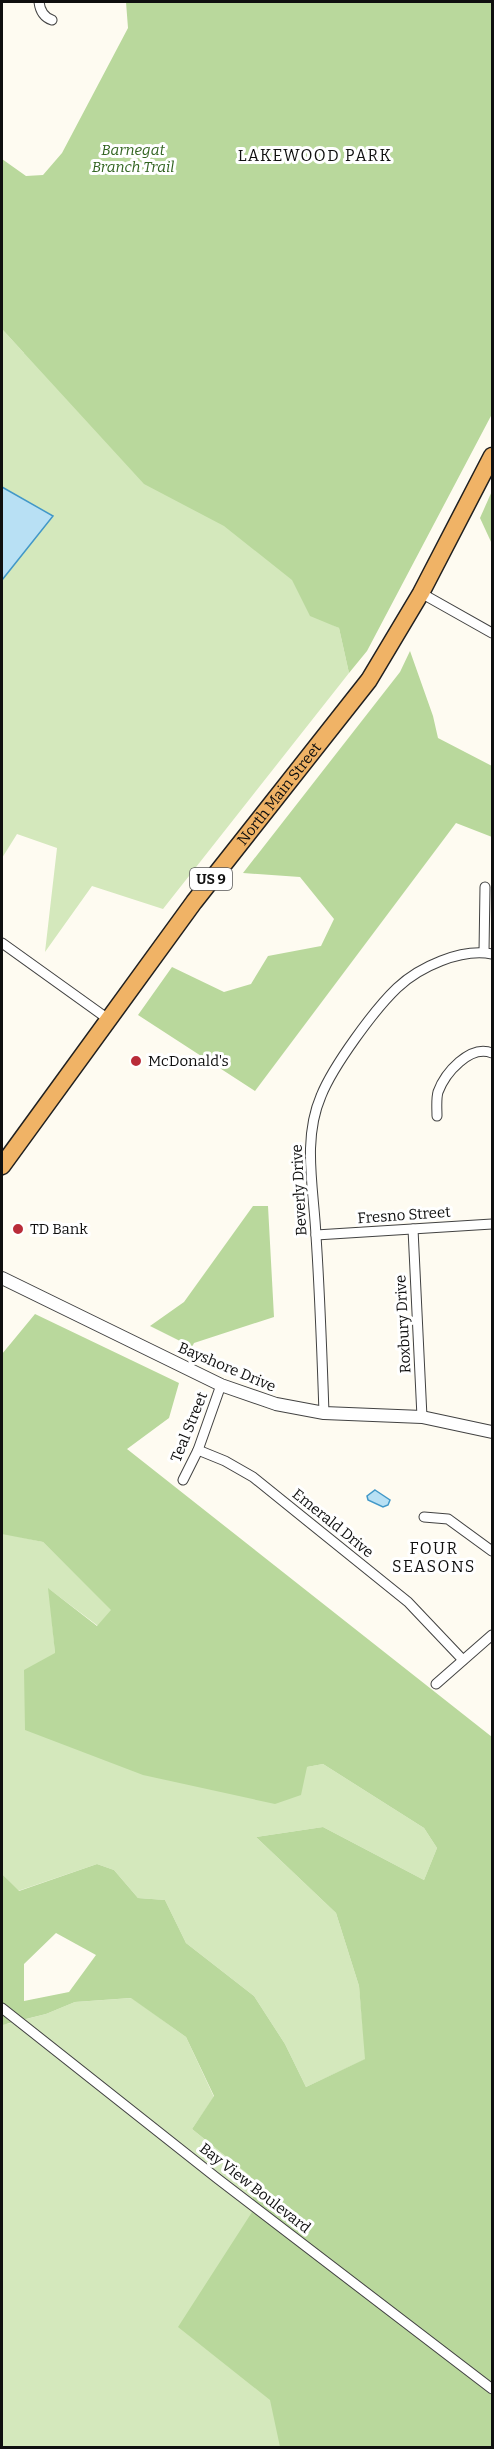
<svg xmlns="http://www.w3.org/2000/svg" width="494" height="2449" font-family="Bitter,serif">
	<style>
		.green { fill: #d4e8bc }
		.forest { fill: #b9d89c; fill-rule: evenodd }
		.water { fill: #b8e0f4; stroke: #4298c8; stroke-width: 1.5 }
		.lines { fill: none; stroke-linecap: round; stroke-linejoin: round }
		.minor-casing { stroke: #424242; stroke-width: 11 }
		.tertiary-casing { stroke: #424242; stroke-width: 14 }
		.trunk-casing { stroke: #202020; stroke-width: 19 }
		.minor { stroke: #fff; stroke-width: 9 }
		.tertiary { stroke: #fff; stroke-width: 12 }
		.trunk { stroke: #f0b366; stroke-width: 16 }
		.poi-dot { fill: #b92c39; stroke: #fff; stroke-width: 2 }
		.labels { text-anchor: middle; stroke-width: 6; stroke-linejoin: round; paint-order: stroke }
		.shield { fill: #fff; stroke: #575757; stroke-width: 1.5 }
		.shield-label { font-size: 14px; font-weight: bold; fill: #0f0f0f }
		.park-label { font-size: 15px; font-style: italic; fill: #326421; stroke: #fff }
		.street-label { font-size: 15px; fill: #0f0f0f; stroke: #fff }
		.poi-label { font-size: 15px; fill: #0f0f0f; stroke: #fff; text-anchor: start }
		.neighbourhood-label { font-size: 16px; letter-spacing: 1.5px; fill: #0f0f0f; stroke: #fff }
	</style>
	<rect width="100%" height="100%" fill="#fefbf1"/>
	<!-- green -->
	<g class="green">
		<path d="M492,2l-159,623 6,3 10,45 -186,236 -71,-23 -47,66 12,-104 -40,-14 -15,24v-529l22,24z"/>
		<path d="M2,1533l41,9 69,68 -14,16 -49,-37 6,64 252,114 16,-3 101,64 13,20 -13,32 -101,-53 -67,10 80,76 23,73 7,73 -60,28 -21,-43 -31,-48 -68,-53 -21,-43 -27,-2 -24,-28 -17,-6 -79,27 -16,-17z"/>
		<path d="M132,1998l54,39 28,60 -22,32 58,47 4,33 238,238h-490v-427l5,4 39,-10 29,-12z"/>
	</g>
	<!-- forest -->
	<g class="forest">
		<path d="M126,2h366v412l-125,237 -18,22 -10,-45 -29,-12 -18,-36 -68,-54 -80,-42 -142,-155v-170l24,17 17,-1 19,-22 66,-125z"/>
		<path d="M492,491v53l-12,-26z"/>
		<path d="M410,651l23,65 5,22 54,28v71l-36,-14 -201,268 -117,-76 34,-48 52,25 27,-8 17,-28 53,-10 13,-27 -34,-42 -57,-4 157,-201z"/>
		<path d="M253,1206h15l6,111 -80,26 -2,4 -42,-21 34,-24z"/>
		<path d="M35,1314l144,69 -10,35 -42,31 365,288v710h-212l-10,-47 -92,-73 76,-118 -4,-33 -58,-47 22,-33 -28,-59 -55,-39 -56,4 -29,12 -44,11v-151l17,17 78,-27 17,6 24,28 27,2 21,43 68,53 31,48 21,43 59,-28 -6,-73 -23,-73 -80,-76 67,-10 101,53 13,-32 -13,-20 -101,-64 -16,3 -6,28 -26,9 -132,-29 -118,-45 -1,-60 31,-17 -7,-65 49,38 14,-16 -68,-68 -41,-8v-180zM56,1933l40,22 -27,37 -45,9v-37z"/>
	</g>
	<!-- water -->
	<g class="water">
		<path d="M2,487l51,29 -51,64z"/>
		<path d="M375,1490l15,10 -2,5 -5,2 -15,-7 -1,-4z"/>
	</g>
	<g class="lines">
		<!-- minor casing -->
		<g class="minor-casing">
			<g id="minor">
				<path d="M39,2c1,8 4,15 13,18"/>
				<path d="M421,593l71,40"/>
				<path d="M2,943l106,76"/>
				<path d="M484,952l1,-65"/>
				<path d="M437,1116c0,-7 -1,-17 1,-24 7,-19 32,-48 54,-39"/>
				<path d="M413,1229l9,188"/>
				<path d="M316,1235l176,-11"/>
				<path d="M324,1413c-2,-59 -4,-118 -8,-177 -2,-46 -14,-96 5,-140 12,-30 53,-86 76,-108 22,-21 64,-40 95,-34"/>
				<path d="M198,1450l27,11 28,16 155,125 55,58"/>
				<path d="M183,1480l15,-30 23,-65"/>
				<path d="M424,1517l24,2 44,32"/>
				<path d="M436,1684l56,-49"/>
				<path d="M2,2008l216,171 274,210"/>
			</g>
		</g>
		<!-- tertiary casing -->
		<g class="tertiary-casing">
			<path id="tertiary" d="M2,1278l219,107 55,19 48,9 98,4 70,15"/>
		</g>
		<!-- trunk casing -->
		<g class="trunk-casing">
			<g id="trunk">
				<path id="s1" d="M2,1166l192,-264 175,-222 52,-87 71,-137"/>
			</g>
		</g>
		<!-- minor -->
		<use href="#minor" class="minor"/>
		<!-- tertiary -->
		<use href="#tertiary" class="tertiary"/>
		<!-- trunk -->
		<use href="#trunk" class="trunk"/>
	</g>
	<!-- markers -->
	<g class="poi-dot">
		<circle cx="136" cy="1061" r="6"/>
		<circle cx="18" cy="1229" r="6"/>
	</g>
	<g class="labels">
		<!-- shield labels -->
		<rect class="shield" x="190" y="868" width="42" height="22" rx="4.5"/>
		<g class="shield-label">
			<text x="211" y="884">US 9</text>
		</g>
		<!-- park labels -->
		<g class="park-label">
			<text x="133" y="155">Barnegat<tspan x="133" dy="17">Branch Trail</tspan></text>
		</g>
		<!-- street labels -->
		<g class="street-label">
			<text dy="5" stroke="none"><textPath href="#s1" startOffset="464">North Main Street</textPath></text>
			<text transform="translate(299 1190) rotate(-93)" y="5">Beverly Drive</text>
			<text transform="translate(404 1215) rotate(-4)" y="5">Fresno Street</text>
			<text transform="translate(403 1324) rotate(-93)" y="5">Roxbury Drive</text>
			<text transform="translate(227 1367) rotate(23)" y="5">Bayshore Drive</text>
			<text transform="translate(189 1427) rotate(-68)" y="5">Teal Street</text>
			<text transform="translate(333 1523) rotate(39)" y="5">Emerald Drive</text>
			<text transform="translate(255 2188) rotate(38)" y="5">Bay View Boulevard</text>
		</g>
		<!-- poi labels -->
		<g class="poi-label">
			<text x="148" y="1066">McDonald's</text>
			<text x="30" y="1234">TD Bank</text>
		</g>
		<!-- neighbourhood labels -->
		<g class="neighbourhood-label">
			<text x="315" y="161">LAKEWOOD PARK</text>
			<text x="434" y="1554">FOUR<tspan x="434" dy="18">SEASONS</tspan></text>
		</g>
	</g>
	<!-- border -->
	<rect width="494" height="2449" fill="none" stroke="#0f0f0f" stroke-width="6"/>
</svg>
